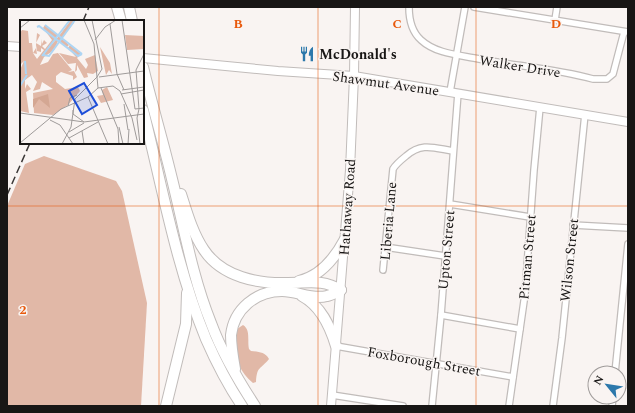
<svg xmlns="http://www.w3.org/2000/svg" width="635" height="413" font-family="Spectral,serif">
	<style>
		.green { fill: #e1b8a7 }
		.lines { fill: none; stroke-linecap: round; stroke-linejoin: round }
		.street-casing { stroke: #c1bcba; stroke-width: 8 }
		.secondary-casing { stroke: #c1bcba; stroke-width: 10 }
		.highway-casing { stroke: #c1bcba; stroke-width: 12 }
		.street { stroke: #fff; stroke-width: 5.5 }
		.secondary { stroke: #fff; stroke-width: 8 }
		.highway { stroke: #fff; stroke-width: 10 }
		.rail { stroke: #3a3736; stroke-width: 1.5; stroke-dasharray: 8 4; stroke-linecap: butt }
		.grid { fill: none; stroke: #e8590c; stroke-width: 1; stroke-opacity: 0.55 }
		.labels { text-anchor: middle; stroke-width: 3; stroke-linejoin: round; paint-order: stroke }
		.poi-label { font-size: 14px; font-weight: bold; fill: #181615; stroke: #f9f4f2; text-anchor: start }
		.street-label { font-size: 14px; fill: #181615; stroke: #f9f4f2 }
		.inset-river { fill: none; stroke: #add5f4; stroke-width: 2 }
		.inset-road { fill: none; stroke: #9f9b9a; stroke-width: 1 }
		.view { fill: #1d4ed8; fill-opacity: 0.15; stroke: #1d4ed8; stroke-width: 2 }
		.inset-edge { fill: none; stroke: #181615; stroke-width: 2 }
		.grid-label { font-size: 13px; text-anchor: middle; font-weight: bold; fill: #e8590c; stroke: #f9f4f2; stroke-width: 3; stroke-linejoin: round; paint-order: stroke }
	</style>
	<rect width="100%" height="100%" fill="#f9f4f2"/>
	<!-- green -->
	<g class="green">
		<path d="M44,156l72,25 6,10 25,112 -6,103h-134v-200l18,-42z"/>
		<path d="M243,325c8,5 4,15 6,24l2,2c8,1 14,1 18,8 -9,11 -12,7 -13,23l-3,1c-17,-14 -21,-33 -16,-54z"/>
	</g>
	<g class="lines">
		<!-- street casing -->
		<g class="street-casing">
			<g id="street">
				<path d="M409,7c0,12 3,25 12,33 15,14 39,15 58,19 38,7 77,10 114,20h14l6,-5 11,-42"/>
				<path d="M474,7l154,25"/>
				<path d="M555,20l2,-13"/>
				<path d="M450,92l15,-85"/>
				<path d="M450,204l80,13"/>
				<path d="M573,225l55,3"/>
				<path d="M385,247l60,9"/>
				<path d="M383,270l10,-101c3,-5 8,-9 13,-13 16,-14 28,-8 47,-5"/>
				<path d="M441,315l79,14"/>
				<path d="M336,346l177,31"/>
				<path d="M615,373l13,-129"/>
				<path d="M332,395l71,11"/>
				<path d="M432,406l9,-91 17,-222"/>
				<path d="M509,406l16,-112 9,-124 6,-63"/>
				<path d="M553,406l9,-68 23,-224"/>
				<path d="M612,406l1,-9"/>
			</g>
		</g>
		<!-- secondary casing -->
		<g class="secondary-casing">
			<g id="secondary">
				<path d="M7,46l14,1"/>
				<path d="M143,58l135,13 76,5 274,46"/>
				<path d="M331,406l19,-236 4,-94 1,-69"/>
			</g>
		</g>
		<!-- highway casing -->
		<g class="highway-casing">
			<g id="highway">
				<path d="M117,7l4,14"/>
				<path d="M129,7l3,14"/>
				<path d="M143,67c9,38 20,74 29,112 12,48 20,97 39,144 11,30 27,57 44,83"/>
				<path d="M143,110c19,76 33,156 63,229 10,23 22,46 36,67"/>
				<path d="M181,194c6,19 12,40 23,56 18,27 54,34 84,33 22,0 34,-4 53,7"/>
				<path d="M299,281c22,-5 36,-23 46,-42"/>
				<path d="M302,296c19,10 28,30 34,50"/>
				<path d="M235,369c-2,-11 -4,-23 -4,-34 3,-26 25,-44 51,-44 15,0 30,9 45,5 5,-1 10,-4 14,-6"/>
				<path d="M166,406l20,-82 1,-31"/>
			</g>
		</g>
		<!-- street -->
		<use href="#street" class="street"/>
		<!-- secondary -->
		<use href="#secondary" class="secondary"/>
		<!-- highway -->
		<use href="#highway" class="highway"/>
		<!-- rail -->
		<g class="rail">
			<path d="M83,21l6,-14"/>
			<path d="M7,195l23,-52"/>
		</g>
	</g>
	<!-- grid -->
	<path class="grid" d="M159,7v399M318,7v399M476,7v399M7,206h621"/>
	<!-- icons -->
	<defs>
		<g id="restaurant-bare" transform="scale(1.2)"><path d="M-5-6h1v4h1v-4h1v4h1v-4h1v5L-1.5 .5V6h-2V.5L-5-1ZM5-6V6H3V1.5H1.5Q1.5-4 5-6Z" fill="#2c78ab" stroke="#f9f4f2" stroke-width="2.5" paint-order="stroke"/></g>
	</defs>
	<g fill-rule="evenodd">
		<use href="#restaurant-bare" x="307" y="54"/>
	</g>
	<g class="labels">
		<!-- poi labels -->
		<g class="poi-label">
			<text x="319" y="59">McDonald's</text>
		</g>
		<!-- street labels -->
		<g class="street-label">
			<text transform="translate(520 66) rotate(9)" y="5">Walker Drive</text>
			<text transform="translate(386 83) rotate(8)" y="5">Shawmut Avenue</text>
			<text transform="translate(347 207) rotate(-86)" y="5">Hathaway Road</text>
			<text transform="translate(388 221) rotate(-85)" y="5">Liberia Lane</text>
			<text transform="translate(446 250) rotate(-85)" y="5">Upton Street</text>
			<text transform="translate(527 257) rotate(-85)" y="5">Pitman Street</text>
			<text transform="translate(569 260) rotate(-84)" y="5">Wilson Street</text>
			<text transform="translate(424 361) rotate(10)" y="5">Foxborough Street</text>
		</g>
	</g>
	<!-- overview -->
	<g transform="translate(20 20)">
		<rect width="124" height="124" fill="#f9f4f2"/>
		<path d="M51,0h3v3l-12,15 -3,-2zM25,5l13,10 -16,21 17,-20 10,9 -2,2 -9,-6 -4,9 -10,7 -4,8 8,-3 5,-8 5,-1 14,17 -4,2 6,-1 3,6 -4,3v-4l-12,-4 -5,4v6l9,7 13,-2 2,4 -12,14 -15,10 -19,-2 -1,-20 20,-4 -11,-7 -2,7 -7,2 4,-9 -5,-7 -7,5v9l2,-5 4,5 -5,3 3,21 -9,-2v-41l4,-9 -4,4v-32l2,-3 6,1 1,12h3l1,10 3,-5 1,6 -4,-1 4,6 7,-9 -3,-2v4l-4,-1 -1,-6 1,-12 3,2 -4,8 5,3 1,-7v5l2,-4 3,3 -5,3 3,3 7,-9 -9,-12zM105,15l19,1v13l-17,1zM50,25l11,9 -4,4 9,11 2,-4 -3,-6 10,-4 3,16 -5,3 -6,-1 1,4 -4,1 -7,-13v5l-2,2 1,-9 -8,1 -9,-11 17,4 -8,-9zM80,27l10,16 2,11 -3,-4 -3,5zM87,67l6,13 -12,3 -4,-7 6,-1 -1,-5z" fill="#e1b8a7"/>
		<path d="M28,74l2,14 -11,-9 -6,9v-9z" fill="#d4a793"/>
		<path class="inset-river" d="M25,5l37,29M17,7l2,-1 39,30 4,-2M23,35l6,1 26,-36M22,36l28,-36M5,41l1,13M0,66l7,-11"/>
		<path class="inset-road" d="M102,0l13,89 9,-1M90,4l7,50 7,16M0,8l10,-8M75,20l10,-13 11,-7M79,57l45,-6M78,68l15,-2 7,5 12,27 5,22M81,68l17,41 1,15M102,70l22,-3M101,74l23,-4M68,77l20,47M104,84l4,26M48,86l2,-8 7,-3M119,89l-3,-39 8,-16M119,89l-2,9 3,26M53,90v4l11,8M0,93l64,9 60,-8M30,100l10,5 13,19M99,107l4,17M62,111l2,13M49,112l15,-9M49,118l29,-16M0,123l41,-34 27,-12 10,-9 -4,-44 -10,-24M42,124l9,-17 4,-28 22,-22 5,-8 -10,-49M108,124l1,-15"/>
		<path class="view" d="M64,63l13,22 -15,9 -13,-23z"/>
		<rect width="124" height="124" class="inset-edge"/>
	</g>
	<g class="grid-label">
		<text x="238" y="28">B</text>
		<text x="397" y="28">C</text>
		<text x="556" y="28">D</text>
		<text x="23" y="314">2</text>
	</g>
	<!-- border -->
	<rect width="635" height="413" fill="none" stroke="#181615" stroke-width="16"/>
	<!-- north arrow -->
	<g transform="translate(607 385) rotate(300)"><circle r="19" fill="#f9f4f2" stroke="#9f9b9a"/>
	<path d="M0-3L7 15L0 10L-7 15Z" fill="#2c78ab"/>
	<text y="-6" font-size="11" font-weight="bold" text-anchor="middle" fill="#181615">N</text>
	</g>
</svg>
